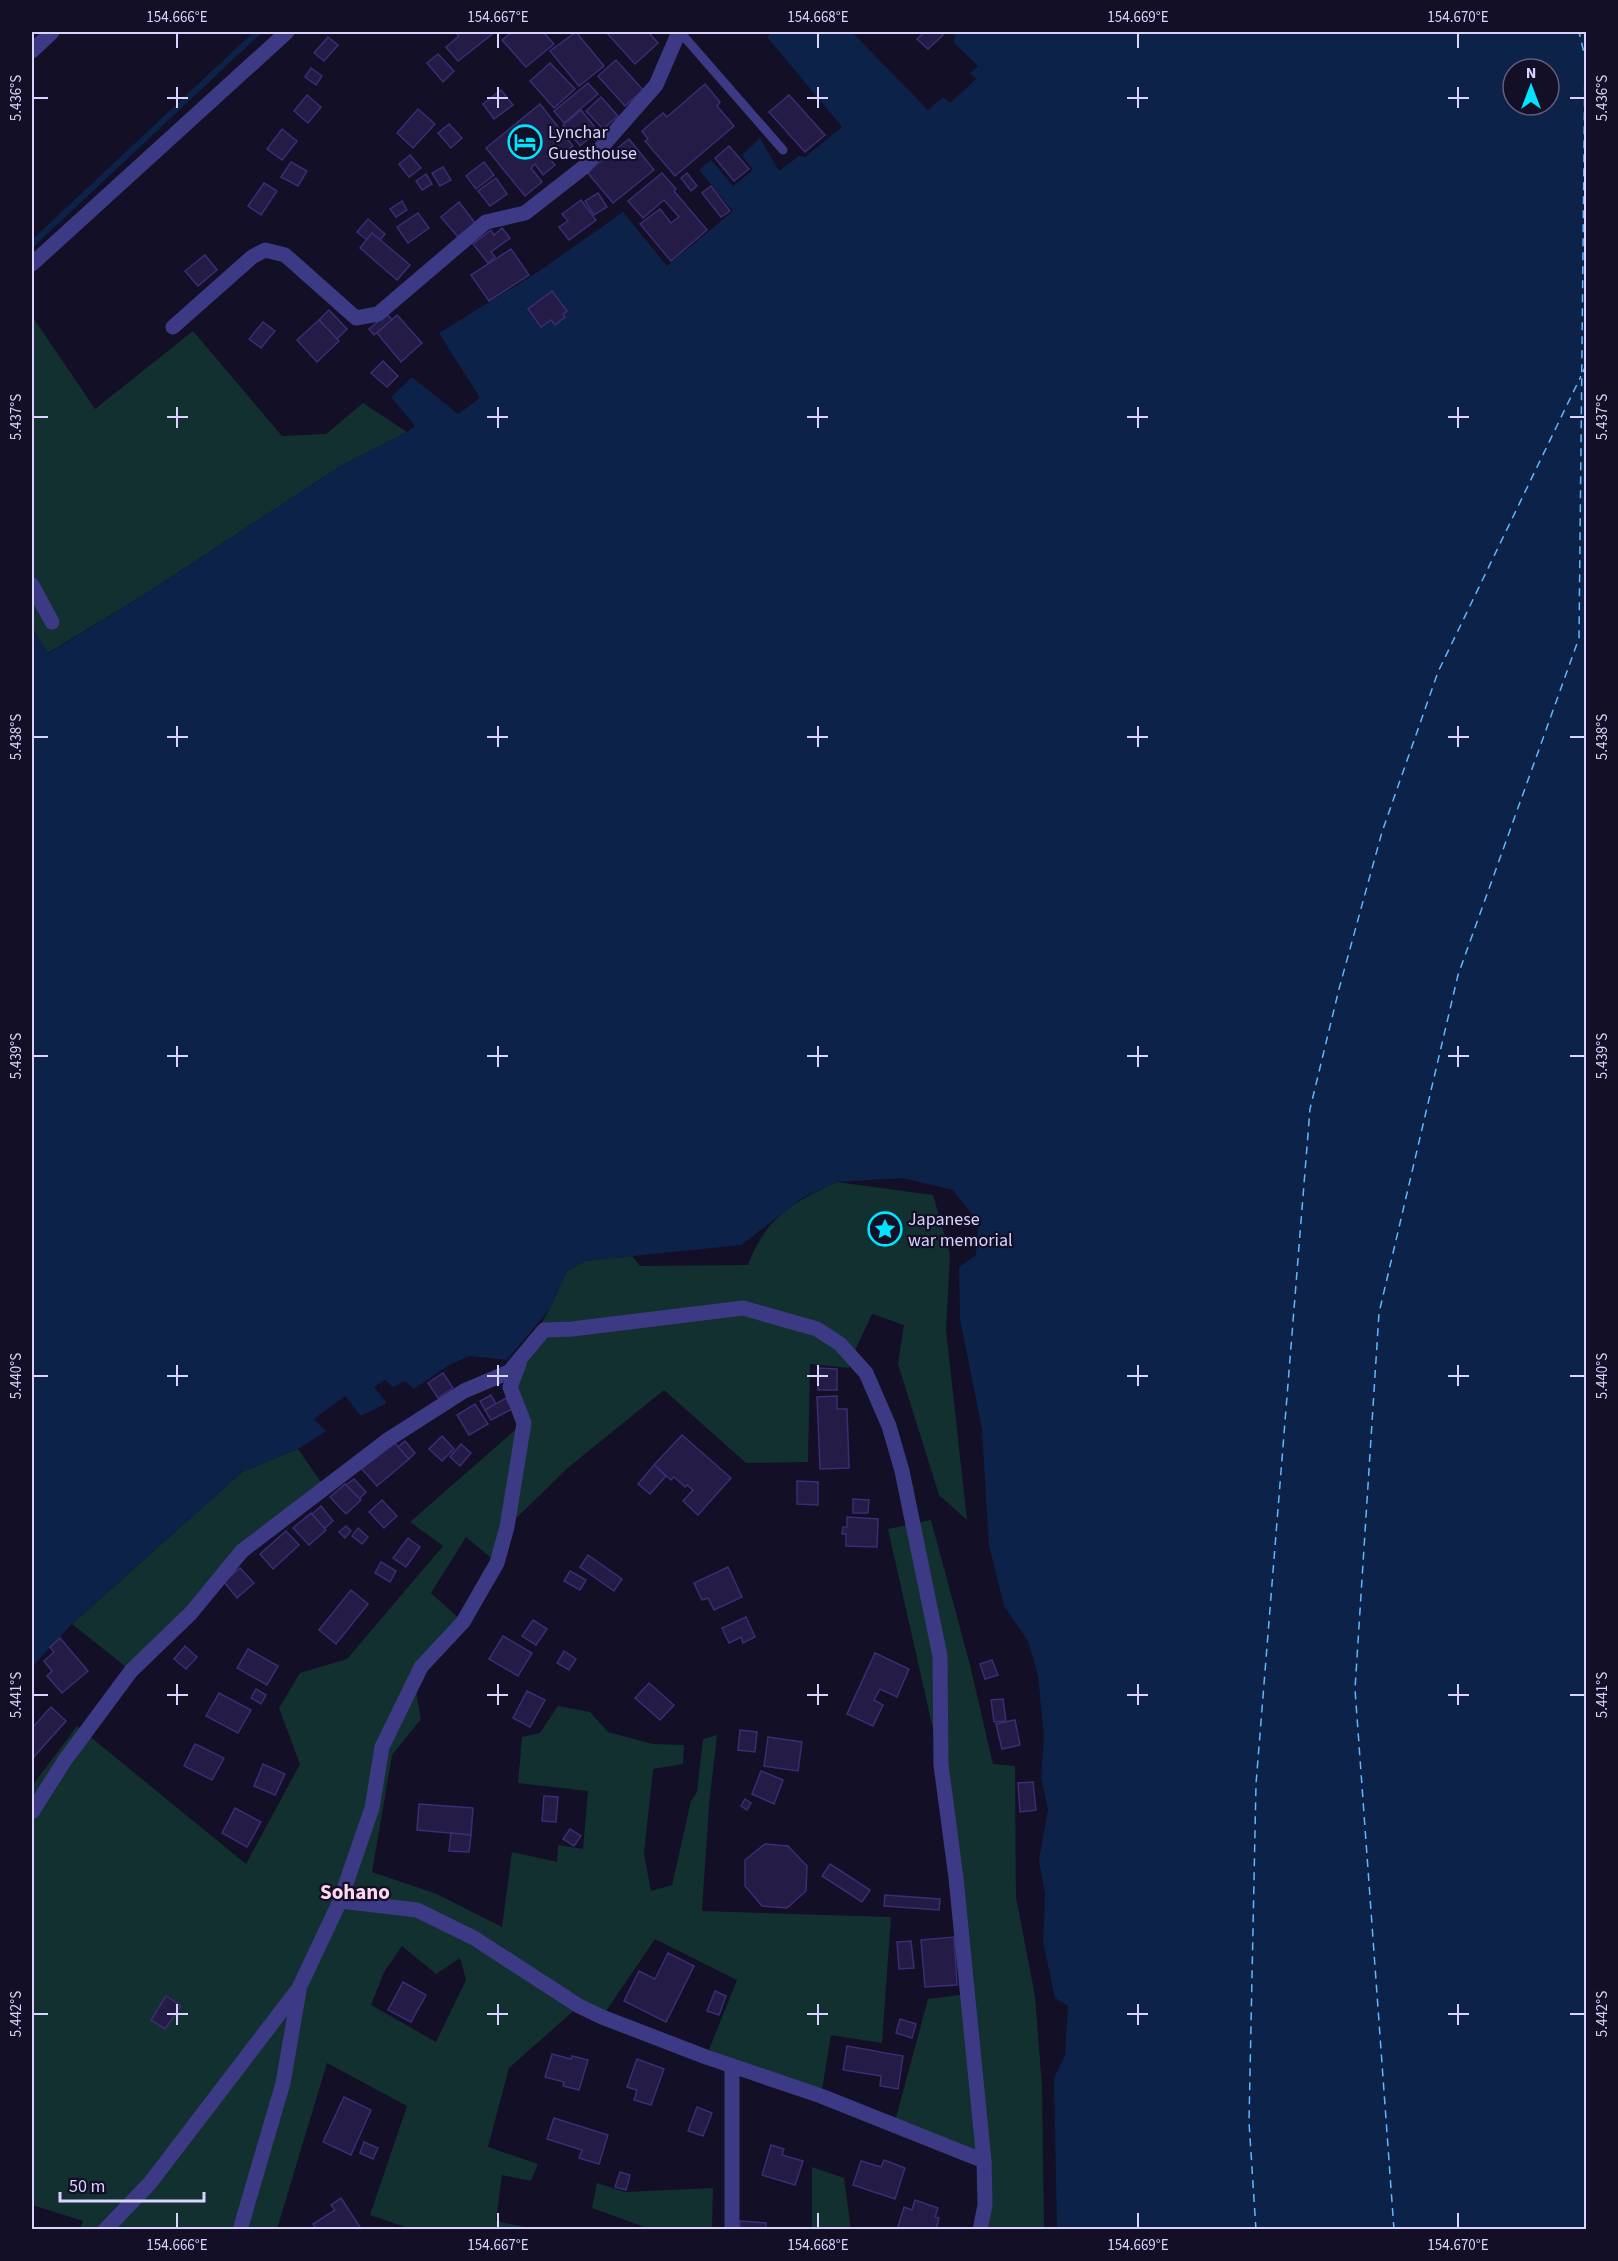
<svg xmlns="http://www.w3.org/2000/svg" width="1618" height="2261" font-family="'Source Sans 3',sans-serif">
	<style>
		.green { fill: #12302f; fill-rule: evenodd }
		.water { fill: #0c2248; fill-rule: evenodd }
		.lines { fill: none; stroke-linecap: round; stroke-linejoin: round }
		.stream { stroke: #0c2248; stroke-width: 6 }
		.ferry { stroke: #62b6ff; stroke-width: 1.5; stroke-dasharray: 8 6; stroke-linecap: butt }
		.building { fill: #241b47; stroke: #3b2d73; stroke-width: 1.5 }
		.service { stroke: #3d3a85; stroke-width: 9 }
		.minor { stroke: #3d3a85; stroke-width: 15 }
		.ticks { fill: none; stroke: #d9d4ff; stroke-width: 2 }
		.labels { text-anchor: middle; stroke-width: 4.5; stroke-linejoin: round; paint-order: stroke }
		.poi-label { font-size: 18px; fill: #d9d4ff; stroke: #130f26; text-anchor: start }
		.quarter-label { font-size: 21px; font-weight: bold; fill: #ffd6f0; stroke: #130f26 }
		.neatline { fill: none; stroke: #d9d4ff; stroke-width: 2 }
		.ticks-label { font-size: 15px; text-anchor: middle; fill: #d9d4ff }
	</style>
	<rect width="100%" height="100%" fill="#130f26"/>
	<!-- green -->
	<g class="green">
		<path d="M32,316l63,93 98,-78 89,105 44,-2 37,-31 44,29 -68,35 -197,129 -94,57 -16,-25z"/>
		<path d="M837,1182l96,13 17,59 -4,76 21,190 -28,-25 -41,-131 6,-39 -32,-11 -20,43 -3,11 -39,-4 -2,98 -62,1 -82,-73 -94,76 -63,61 -10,36 -31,-26 -35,56 32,29 -49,59 7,38 -29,36 -20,117 65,22 65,33 10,-75 45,10 1,-17 25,4 5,-58 -70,-8 4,-46 18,-4 18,-27 32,6 18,20 45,12 31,1 -1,19 -30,5 -9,85 7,37 21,-6 19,-84 6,-9 6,-53 14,-4 -8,70 -7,106 189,6 -9,126 -51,-8 -10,61 -115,-39 31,-77 -82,-41 -53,78 -23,-11 -70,62 -21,79 50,17 -7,17 -29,-6 -6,46 38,8h-123l-41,-14 37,-109 -80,-43 -50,166h-197l3,-8 -51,-16v-419l45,-60 169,138 54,-100 -21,-56 21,-35 47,-14 96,-113 -33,-24 113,-99 -13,-36 15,-36 24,-41 18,-39 18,-10 47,-5 8,10 108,-1c18,-48 45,-63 89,-83zM402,1946l34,28 24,-16 6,22 -30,62 -65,-37 13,-33z"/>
		<path d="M298,1449l28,40 -84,62 -111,120 -59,-47 170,-152z"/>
		<path d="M931,1520l39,145 23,99 22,2 1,131 19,99 7,90 2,143h-64l3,-68 -89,-36 34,-126 39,-5 -26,-229 -53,-236z"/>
		<path d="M812,2167l32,11 7,51h-39z"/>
		<path d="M597,2183l28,9 88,-4 -1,41h-62l-58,-21z"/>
	</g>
	<!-- water -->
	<path class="water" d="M772,32h80l76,78 15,-13 7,6 26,-24 -6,-6 8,-7 -24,-23 1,-11h631v2197h-529l-3,-151 11,-23 3,-49 -13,-8 -12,-56 2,-47 -6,-35 9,-50 -7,-32 3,-42 -6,-60 -10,-35 -24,-35 -15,-61 -7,-116 -22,-110 -1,-52 17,-12 2,-32 -25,-33 -51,-12 -65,4 -33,15 -63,48 -156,16 -18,10 -18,39 -42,50 -37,-4 -21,9 -35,24 -9,-8 -12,6 -8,-7 -11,7 13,16 -26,13 -16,-20 -31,23 12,12 -28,18 -56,23 -170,152 -40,43v-1038l17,24 93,-57 197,-129 68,-35 8,-6 -24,-29 21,-20 46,37 22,-16 -41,-65 96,-59 88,-62 44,54 66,-55 -34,-41 12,-10 22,26 20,-16 -11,-15 18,-17 19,33 20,-15 6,1 37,-30 -75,-90zM1513,69h36v36h-36z"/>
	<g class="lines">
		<!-- stream -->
		<path class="stream" d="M32,244l226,-212"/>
		<!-- ferry -->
		<g class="ferry">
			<path d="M1583,372l3,-7"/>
			<path d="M1256,2230l-7,-108 7,-338 54,-675 29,-120 43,-157 56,-160 143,-296"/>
			<path d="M1394,2230l-39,-541 24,-376 79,-338 121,-337 6,-581 -6,-25"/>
		</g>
	</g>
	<!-- building -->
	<g class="building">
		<path d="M455,32h40l-37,29 -12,-14 13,-11z"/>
		<path d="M512,32h31l11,12 -28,23 -24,-27z"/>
		<path d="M576,32l28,34 -25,20 -29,-35z"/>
		<path d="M606,32h42l10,11 -23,21z"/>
		<path d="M925,32h14l4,3 -15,14 -11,-10z"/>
		<path d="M328,37l10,8 -14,16 -10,-8z"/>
		<path d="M438,54l16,17 -11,11 -16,-19z"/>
		<path d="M616,60l27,30 -18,16 -27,-30z"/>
		<path d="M550,63l25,26 -21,19 -24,-27z"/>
		<path d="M311,68l11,8 -6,9 -11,-8z"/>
		<path d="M588,83l10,11 -34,29 -10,-12z"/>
		<path d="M705,84l15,18 -3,4 17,20 -59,50 -30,-35 3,-2 -6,-8 21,-18 4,4z"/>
		<path d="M501,90l12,15 -19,14 -11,-15z"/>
		<path d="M307,95l14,12 -13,16 -14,-12z"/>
		<path d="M789,95l36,40 -20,17 -36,-40z"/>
		<path d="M601,97l17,19 -15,13 -17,-18z"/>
		<path d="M540,104l33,42 -12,9 -5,-6 -9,7 8,9 -12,10 -8,-11 -4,4 11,14 -17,14 -39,-48z"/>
		<path d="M418,109l17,15 -22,24 -16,-15z"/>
		<path d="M581,110l17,21 -18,15 -17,-21z"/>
		<path d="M449,124l13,14 -11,10 -13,-15z"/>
		<path d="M282,129l15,12 -15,19 -15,-11z"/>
		<path d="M629,139l25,31 -41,33 -26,-31z"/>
		<path d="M729,146l20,23 -15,12 -19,-23z"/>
		<path d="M410,155l11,13 -12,9 -10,-13z"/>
		<path d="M291,162l16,9 -9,15 -17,-9z"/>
		<path d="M484,162l10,13 -18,14 -10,-13z"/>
		<path d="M443,167l8,13 -11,6 -8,-13z"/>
		<path d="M662,173l14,16 -2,2 33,39 -36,31 -31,-37 20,-15 11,14 8,-6 -15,-17 -21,18 -15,-17z"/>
		<path d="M687,173l10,13 -6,5 -10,-13z"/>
		<path d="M426,174l6,10 -10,6 -6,-9z"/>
		<path d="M496,178l11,16 -17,12 -12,-15z"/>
		<path d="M264,183l13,8 -16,24 -13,-9z"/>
		<path d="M711,186l19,25 -9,6 -19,-24z"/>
		<path d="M598,193l9,14 -13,8 -9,-14z"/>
		<path d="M581,200l15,20 -27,20 -10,-13 9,-6 -6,-7z"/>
		<path d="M402,201l5,9 -11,7 -6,-8z"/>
		<path d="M459,202l16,21 -17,14 -17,-20z"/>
		<path d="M418,213l11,15 -21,15 -11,-16z"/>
		<path d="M368,219l17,15 -5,6 -8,-7 -5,7 -10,-8z"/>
		<path d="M502,228l8,10 -19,14 4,5 -7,6 -15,-19 18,-14 3,5z"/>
		<path d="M372,233l38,32 -13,15 -37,-32z"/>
		<path d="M511,249l18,26 -40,26 -18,-26z"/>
		<path d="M205,255l12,15 -19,16 -13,-15z"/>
		<path d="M552,291l15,20 -4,3 2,3 -10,8 -4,-5 -10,7 -13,-18z"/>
		<path d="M329,310l18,19 -10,10 -18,-19z"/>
		<path d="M387,314l5,6 -18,15 -5,-6z"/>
		<path d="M397,315l25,28 -21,19 -24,-29z"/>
		<path d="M319,320l20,21 -22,21 -20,-22z"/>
		<path d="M263,322l12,9 -14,17 -12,-9z"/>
		<path d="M383,361l15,15 -11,11 -16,-14z"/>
		<path d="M818,1368l19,1v21h-19z"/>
		<path d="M443,1373l10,15 -15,10 -10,-15z"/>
		<path d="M491,1395l5,9 -11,6 -5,-9z"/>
		<path d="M837,1396v13h10l2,59 -29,1 -3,-72z"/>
		<path d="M506,1398l6,11 -21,11 -6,-10z"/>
		<path d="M475,1404l13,20 -19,11 -12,-20z"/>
		<path d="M682,1435l49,43 -33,37 -15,-14 10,-11 -6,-5 -2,2 -11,-10 -3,3 -17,-15z"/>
		<path d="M442,1436l12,13 -12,12 -13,-12z"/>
		<path d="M393,1441l16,18 -32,27 -16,-18z"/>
		<path d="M405,1441l10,12 -6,6 -11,-12z"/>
		<path d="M461,1444l10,9 -11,13 -10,-9z"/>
		<path d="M654,1465l12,11 -16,18 -12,-10z"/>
		<path d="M354,1479l12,13 -7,7 -13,-14z"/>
		<path d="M797,1481l21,1v23l-21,-1z"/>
		<path d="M345,1484l16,16 -15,14 -16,-17z"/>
		<path d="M853,1499l16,1 -1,13h-15z"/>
		<path d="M382,1500l15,16 -13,12 -15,-16z"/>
		<path d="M321,1506l12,15 -9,8 -12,-15z"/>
		<path d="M311,1513l15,17 -17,15 -16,-17z"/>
		<path d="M847,1517l31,2 -1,28 -31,-1v-12h-4l1,-7h4z"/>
		<path d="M346,1526l5,5 -6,7 -6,-6z"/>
		<path d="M358,1528l10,9 -6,7 -10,-8z"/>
		<path d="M286,1531l13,14 -26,24 -13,-15z"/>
		<path d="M408,1538l12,9 -14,20 -13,-9z"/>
		<path d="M588,1555l34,24 -8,12 -34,-24z"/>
		<path d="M381,1562l15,9 -6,11 -15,-9z"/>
		<path d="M728,1567l14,30 -28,13 -6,-12 -6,2 -8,-17z"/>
		<path d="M240,1568l14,15 -17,15 -13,-16z"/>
		<path d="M570,1571l16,9 -6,10 -16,-9z"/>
		<path d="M351,1590l17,14 -32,40 -17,-14z"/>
		<path d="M746,1617l9,20 -12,6 -2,-6 -12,6 -7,-15z"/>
		<path d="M533,1620l14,9 -11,16 -14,-9z"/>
		<path d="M503,1636l29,17 -14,23 -29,-17z"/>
		<path d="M60,1638l28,33 -26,22 -15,-17 5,-5 -8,-10 10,-9 -4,-5z"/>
		<path d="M185,1646l12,11 -11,12 -12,-10z"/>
		<path d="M248,1649l30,17 -11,19 -30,-17z"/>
		<path d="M564,1651l12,8 -7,11 -12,-7z"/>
		<path d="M875,1653l34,16 -12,28 -17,-8 -6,11 9,5 -10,21 -26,-12z"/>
		<path d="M992,1660l6,15 -13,4 -5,-15z"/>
		<path d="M649,1683l25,22 -14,15 -25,-22z"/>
		<path d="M256,1689l10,6 -5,9 -10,-6z"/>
		<path d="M527,1691l18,9 -15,27 -17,-9z"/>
		<path d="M219,1693l32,17 -13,23 -32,-17z"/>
		<path d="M1003,1699l3,22 -12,1 -3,-22z"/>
		<path d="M51,1707l15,14 -34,38v-31z"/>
		<path d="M1015,1720l5,25 -18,4 -6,-25z"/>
		<path d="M740,1730l17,2 -2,20 -17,-2z"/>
		<path d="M768,1737l34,5 -4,29 -34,-5z"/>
		<path d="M195,1744l29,14 -12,22 -28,-14z"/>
		<path d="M263,1764l22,10 -10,21 -21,-9z"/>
		<path d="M761,1771l22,9 -9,24 -22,-10z"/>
		<path d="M1033,1782l3,28 -16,2 -2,-29z"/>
		<path d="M544,1796l14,1 -2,25 -14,-1z"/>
		<path d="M745,1799l6,4 -4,7 -6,-4z"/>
		<path d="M419,1804l54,4 -2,27 -54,-5z"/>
		<path d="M235,1808l26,14 -14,25 -25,-14z"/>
		<path d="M570,1829l11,7 -7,10 -11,-7z"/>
		<path d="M451,1833l20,2 -2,17 -20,-1z"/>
		<path d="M765,1844l23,2 19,20 -1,25 -19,17 -25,-2 -17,-20v-26z"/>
		<path d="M830,1864l40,26 -8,12 -40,-26z"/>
		<path d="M885,1895l55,4 -1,11 -55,-4z"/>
		<path d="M954,1937l3,48 -32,2 -4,-47z"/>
		<path d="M911,1941l3,27 -15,1 -2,-27z"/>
		<path d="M668,1953l26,13 -28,56 -42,-21 15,-30 16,8z"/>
		<path d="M403,1982l23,13 -15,27 -23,-12z"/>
		<path d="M715,1991l11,5 -7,19 -12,-4z"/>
		<path d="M166,1996l15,10 -16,23 -14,-9z"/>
		<path d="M900,2019l16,5 -4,14 -16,-5z"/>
		<path d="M847,2046l56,10 -5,33 -18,-3 1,-10 -38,-6z"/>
		<path d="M552,2054l19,5 1,-3 16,4 -9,30 -16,-4 1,-4 -19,-5z"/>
		<path d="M637,2059l27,10 -13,36 -17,-5 3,-10 -10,-3z"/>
		<path d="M344,2097l27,13 -20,45 -28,-13z"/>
		<path d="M697,2107l15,6 -9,23 -15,-5z"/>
		<path d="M554,2118l54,17 -9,29 -20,-6 3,-8 -35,-11z"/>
		<path d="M364,2142l14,6 -5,11 -13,-6z"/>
		<path d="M771,2145l13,4 -2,6 21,6 -8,24 -33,-10z"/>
		<path d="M884,2160l21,8 -10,31 -42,-14 8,-24 20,6z"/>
		<path d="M620,2172l10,3 -4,15 -11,-3z"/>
		<path d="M341,2198l19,29 -5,3h-38l-4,-6 22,-14 -4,-5z"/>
		<path d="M915,2200l23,8 -3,9 4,1 -3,12h-39l7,-23 8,3z"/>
		<path d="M740,2221l26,2v7h-26z"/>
	</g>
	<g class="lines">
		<!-- service -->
		<path class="service" d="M680,32l103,118"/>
		<!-- minor -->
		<g class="minor">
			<path d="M32,51l20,-19"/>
			<path d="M32,264l255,-232"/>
			<path d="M173,327l79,-70 13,-7 20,5 71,63 22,-4 108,-92 39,-9 59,-46 72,-82 23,-53"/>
			<path d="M32,585l20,37"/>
			<path d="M32,1812l33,-52 66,-89 60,-58 51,-62 147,-112 75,-48 45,-19 35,-42 28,-1 171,-21 74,21 23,15 26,29 23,53 13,45 38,185 1,109 15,113 28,283 1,44 -5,25"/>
			<path d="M340,1901l77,9 57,28 105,68 23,11 104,40 115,39 163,65"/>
			<path d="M105,2230l45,-47 149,-195 41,-87 32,-93 10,-61 39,-80 42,-45 34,-59 10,-36 17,-104 -14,-36 9,-23"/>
			<path d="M240,2230l43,-147 16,-92"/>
			<path d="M732,2230v-164"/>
		</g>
	</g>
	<!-- ticks -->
	<path class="ticks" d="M177,33v15M498,33v15M818,33v15M1138,33v15M1458,33v15M177,87v21M498,87v21M818,87v21M1138,87v21M1458,87v21M33,98h15M167,98h21M487,98h21M807,98h21M1127,98h21M1448,98h21M1570,98h15M177,407v21M498,407v21M818,407v21M1138,407v21M1458,407v21M33,417h15M167,417h21M487,417h21M807,417h21M1127,417h21M1448,417h21M1570,417h15M177,726v21M498,726v21M818,726v21M1138,726v21M1458,726v21M33,737h15M167,737h21M487,737h21M807,737h21M1127,737h21M1448,737h21M1570,737h15M177,1046v21M498,1046v21M818,1046v21M1138,1046v21M1458,1046v21M33,1056h15M167,1056h21M487,1056h21M807,1056h21M1127,1056h21M1448,1056h21M1570,1056h15M177,1365v21M498,1365v21M818,1365v21M1138,1365v21M1458,1365v21M33,1376h15M167,1376h21M487,1376h21M807,1376h21M1127,1376h21M1448,1376h21M1570,1376h15M177,1684v21M498,1684v21M818,1684v21M1138,1684v21M1458,1684v21M33,1695h15M167,1695h21M487,1695h21M807,1695h21M1127,1695h21M1448,1695h21M1570,1695h15M177,2004v21M498,2004v21M818,2004v21M1138,2004v21M1458,2004v21M33,2014h15M167,2014h21M487,2014h21M807,2014h21M1127,2014h21M1448,2014h21M1570,2014h15M177,2213v15M498,2213v15M818,2213v15M1138,2213v15M1458,2213v15"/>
	<!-- icons -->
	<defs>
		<g id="hotel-ring" transform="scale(1.725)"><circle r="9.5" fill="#130f26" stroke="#00e5ff" stroke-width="1.5"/><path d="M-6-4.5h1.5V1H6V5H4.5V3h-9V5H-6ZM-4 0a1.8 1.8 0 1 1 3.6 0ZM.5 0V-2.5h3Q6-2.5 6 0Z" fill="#00e5ff"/></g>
		<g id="sight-ring" transform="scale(1.725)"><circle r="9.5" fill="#130f26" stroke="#00e5ff" stroke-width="1.5"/><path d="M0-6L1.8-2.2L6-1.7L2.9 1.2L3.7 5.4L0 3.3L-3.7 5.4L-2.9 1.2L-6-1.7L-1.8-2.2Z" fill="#00e5ff"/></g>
	</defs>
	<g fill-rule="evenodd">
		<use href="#hotel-ring" x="525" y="142"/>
		<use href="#sight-ring" x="885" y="1229"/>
	</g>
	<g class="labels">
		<!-- poi labels -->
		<g class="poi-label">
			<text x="548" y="138">Lynchar<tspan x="548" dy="21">Guesthouse</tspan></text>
			<text x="908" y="1225">Japanese<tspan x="908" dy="21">war memorial</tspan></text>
		</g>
		<!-- quarter labels -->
		<g class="quarter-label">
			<text x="355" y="1899">Sohano</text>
		</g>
	</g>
	<!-- border -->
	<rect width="1618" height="2261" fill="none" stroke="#130f26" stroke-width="66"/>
	<!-- north arrow -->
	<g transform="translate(1531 87)"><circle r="28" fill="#130f26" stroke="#625e7d" stroke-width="1.5"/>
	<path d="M0-4.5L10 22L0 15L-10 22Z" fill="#00e5ff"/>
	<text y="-9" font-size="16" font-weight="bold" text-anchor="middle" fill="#d9d4ff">N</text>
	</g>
	<!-- scale -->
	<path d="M60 2192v9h144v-9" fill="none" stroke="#d9d4ff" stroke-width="3"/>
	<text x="69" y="2192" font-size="18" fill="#d9d4ff" stroke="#130f26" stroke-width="4.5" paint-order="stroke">50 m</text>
	<rect x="33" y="33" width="1552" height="2195" class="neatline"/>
	<g class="ticks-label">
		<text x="177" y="22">154.666°E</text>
		<text x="498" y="22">154.667°E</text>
		<text x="818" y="22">154.668°E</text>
		<text x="1138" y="22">154.669°E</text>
		<text x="1458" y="22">154.670°E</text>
		<text transform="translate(16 98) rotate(-90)" y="5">5.436°S</text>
		<text transform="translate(1602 98) rotate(-90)" y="5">5.436°S</text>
		<text transform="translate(16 417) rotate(-90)" y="5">5.437°S</text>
		<text transform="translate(1602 417) rotate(-90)" y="5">5.437°S</text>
		<text transform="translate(16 737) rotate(-90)" y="5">5.438°S</text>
		<text transform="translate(1602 737) rotate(-90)" y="5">5.438°S</text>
		<text transform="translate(16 1056) rotate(-90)" y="5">5.439°S</text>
		<text transform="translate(1602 1056) rotate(-90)" y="5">5.439°S</text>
		<text transform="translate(16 1376) rotate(-90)" y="5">5.440°S</text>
		<text transform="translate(1602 1376) rotate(-90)" y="5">5.440°S</text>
		<text transform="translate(16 1695) rotate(-90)" y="5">5.441°S</text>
		<text transform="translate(1602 1695) rotate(-90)" y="5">5.441°S</text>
		<text transform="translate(16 2014) rotate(-90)" y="5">5.442°S</text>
		<text transform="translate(1602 2014) rotate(-90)" y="5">5.442°S</text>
		<text x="177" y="2250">154.666°E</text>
		<text x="498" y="2250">154.667°E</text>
		<text x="818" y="2250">154.668°E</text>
		<text x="1138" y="2250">154.669°E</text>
		<text x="1458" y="2250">154.670°E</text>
	</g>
</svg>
